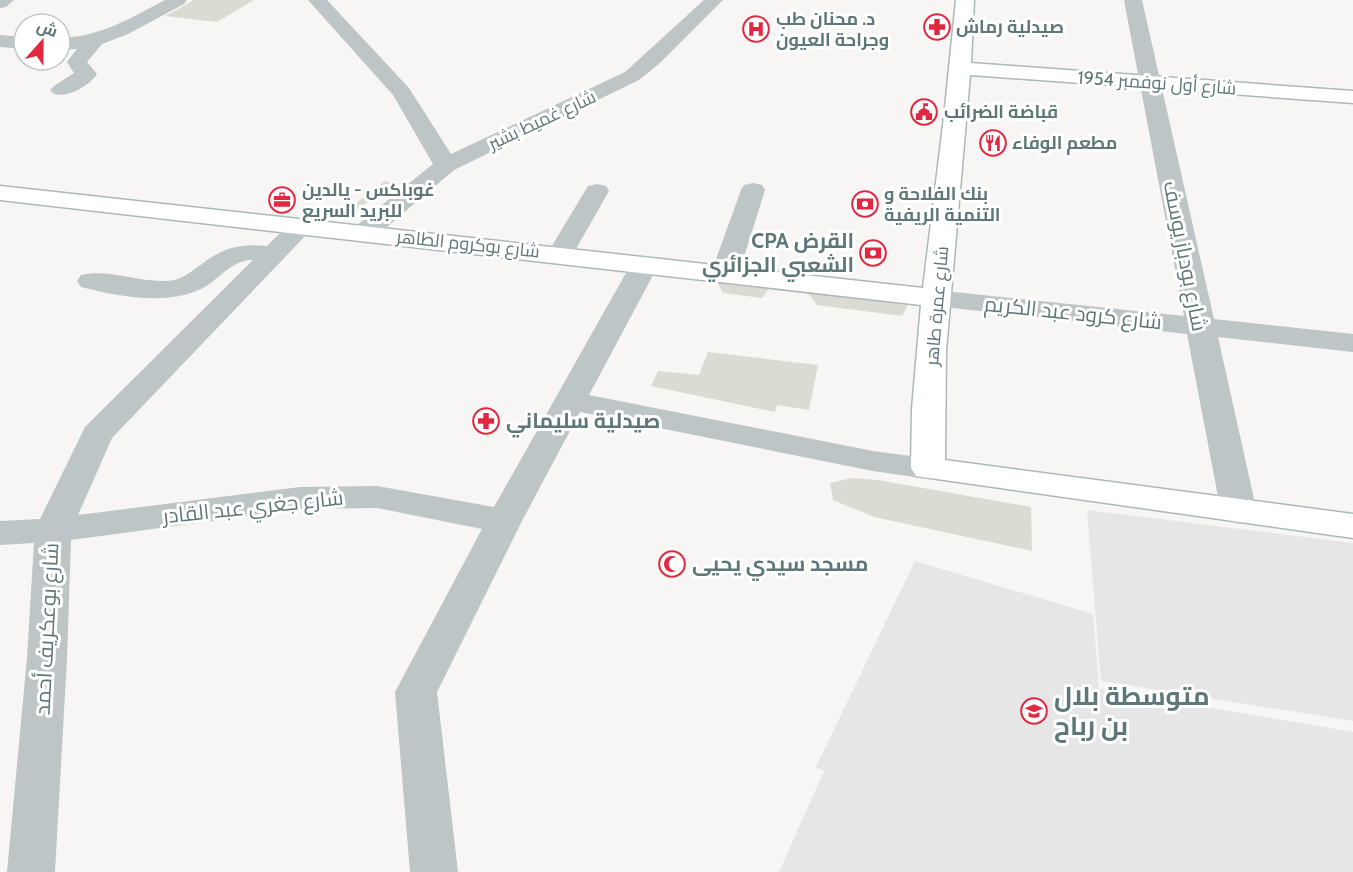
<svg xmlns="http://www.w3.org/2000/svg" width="1353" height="872" font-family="Cabin,Cairo,sans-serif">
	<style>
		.built { fill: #e5e6e5 }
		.green { fill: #dadcd3 }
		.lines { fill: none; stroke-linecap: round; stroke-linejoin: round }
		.secondary-casing { stroke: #adb8b9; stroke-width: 3 }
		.minor { fill: #bdc5c6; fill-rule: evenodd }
		.secondary { fill: #fff; fill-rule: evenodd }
		.labels { text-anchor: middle; stroke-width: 6; stroke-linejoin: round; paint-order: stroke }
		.far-poi-label { font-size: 18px; font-weight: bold; fill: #5e7779; stroke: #fff; text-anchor: start }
		.far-street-label { font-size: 18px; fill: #5e7779; stroke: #fff }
		.poi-label { font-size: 21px; font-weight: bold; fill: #5e7779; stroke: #fff; text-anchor: start }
		.street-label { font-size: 21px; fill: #5e7779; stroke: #fff }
		.near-poi-label { font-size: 26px; font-weight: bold; fill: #5e7779; stroke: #fff; text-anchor: start }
	</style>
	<rect width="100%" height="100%" fill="#f7f6f4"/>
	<!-- built -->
	<g class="built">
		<path d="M1087,510l266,33v178l-252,-40z"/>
		<path d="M915,561l178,53 6,75 254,43v140h-574l45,-101 -8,-4z"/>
	</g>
	<!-- green -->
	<g class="green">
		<path d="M194,0h60l-37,22 -52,-6z"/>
		<path d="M385,181l7,2 -47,37 -27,-5 7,-6 18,4z"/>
		<path d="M716,280l54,7 -8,11 -39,-5z"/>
		<path d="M807,292l101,13 -6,11 -85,-11z"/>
		<path d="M708,352l110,13 -9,45 -32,-5 -2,7 -124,-26 7,-15 41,4z"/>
		<path d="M852,478l26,2 153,27 1,44 -158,-34 -41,-17 -3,-17z"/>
	</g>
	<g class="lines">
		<!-- secondary casing -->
		<g class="secondary-casing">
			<path id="secondary" d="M956,0h18l-3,63 382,28v12l-383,-28 -24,276 -1,109 408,54v24l-437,-62 -5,-8 1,-59 9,-104 -921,-105v-14l923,102 21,-171z"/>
		</g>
		<!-- minor -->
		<g class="minor">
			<path d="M0,0h14l-8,7 -6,1z"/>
			<path d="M165,0h22l-3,4 -56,30 -26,10 -15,18 10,12c-8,12 -29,24 -43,20l-4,-4 4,-4 20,-13 -7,-11 10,-13 -17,1v-12c40,-1 71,-20 105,-38z"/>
			<path d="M308,0h19l82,88 42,66 174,-82 79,-72h19l-63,63 -21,17 -185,90 -80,68 -9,2 -9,-2 -4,-6 4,-6 77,-62 -40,-69z"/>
			<path d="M1124,0h18l72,319 139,15v18l-135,-15 39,175 -5,8 -13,4 -13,-4 -5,-8 -34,-178 -252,-28 -10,-2 -4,-6 4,-6 10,-2 249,26z"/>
			<path d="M0,35l24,2v12l-24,-2z"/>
			<path d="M753,183l9,2 3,5 -26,83 -4,6 -10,2 -10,-2 -4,-6 30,-83 3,-5z"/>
			<path d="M597,184l9,2 3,5 -36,63 -4,6 -9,2 -9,-2 -4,-6 38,-63 3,-5z"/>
			<path d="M301,218l9,3 4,5 -4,5 -198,207 -34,77 222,-28 77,-1 117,21 137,-243 4,-6 10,-2 10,2 4,6 -70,131 284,56 67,9 5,8 -5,8 -12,3 -55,-8 -293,-59 -58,109 -85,171 21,180h-48l-15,-180 87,-163 -105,-21 -77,1 -229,31 -4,118 -12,214h-48l20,-214 7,-115 -34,2v-24l40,-2 45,-92 168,-167c-21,-1 -35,21 -52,29 -36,17 -84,7 -120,-2l-4,-6 4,-6c30,-7 62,10 93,5 10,-2 19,-10 28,-16 20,-16 39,-21 65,-18l25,-25z"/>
		</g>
		<!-- secondary -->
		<use href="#secondary" class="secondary"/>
	</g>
	<!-- icons -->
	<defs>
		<g id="pharmacy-ring" transform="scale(1.35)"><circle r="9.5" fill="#fff" stroke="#e22841" stroke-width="1.5"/><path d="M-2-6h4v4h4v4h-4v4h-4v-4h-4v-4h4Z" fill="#e22841"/></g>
		<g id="hospital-ring" transform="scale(1.35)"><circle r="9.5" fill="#fff" stroke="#e22841" stroke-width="1.5"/><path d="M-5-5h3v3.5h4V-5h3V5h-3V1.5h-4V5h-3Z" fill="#e22841"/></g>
		<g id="civic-ring" transform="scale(1.35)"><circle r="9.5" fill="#fff" stroke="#e22841" stroke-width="1.5"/><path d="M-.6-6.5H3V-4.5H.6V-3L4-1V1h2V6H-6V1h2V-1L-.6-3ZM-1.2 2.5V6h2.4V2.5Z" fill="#e22841"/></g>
		<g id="restaurant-ring" transform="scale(1.35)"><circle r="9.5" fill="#fff" stroke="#e22841" stroke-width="1.5"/><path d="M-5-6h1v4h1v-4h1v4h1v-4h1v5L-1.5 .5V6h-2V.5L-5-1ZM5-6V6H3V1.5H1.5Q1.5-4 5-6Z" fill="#e22841"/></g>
		<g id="office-ring" transform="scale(1.35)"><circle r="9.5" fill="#fff" stroke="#e22841" stroke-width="1.5"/><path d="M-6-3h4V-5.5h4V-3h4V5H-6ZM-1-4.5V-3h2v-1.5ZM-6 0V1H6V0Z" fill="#e22841"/></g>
		<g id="bank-ring" transform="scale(1.35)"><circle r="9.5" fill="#fff" stroke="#e22841" stroke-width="1.5"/><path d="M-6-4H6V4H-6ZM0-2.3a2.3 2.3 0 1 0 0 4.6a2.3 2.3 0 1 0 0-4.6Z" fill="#e22841"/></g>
		<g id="mosque-ring" transform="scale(1.35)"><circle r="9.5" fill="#fff" stroke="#e22841" stroke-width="1.5"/><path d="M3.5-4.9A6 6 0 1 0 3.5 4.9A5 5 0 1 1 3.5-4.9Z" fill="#e22841"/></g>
		<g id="school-ring" transform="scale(1.35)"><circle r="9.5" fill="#fff" stroke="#e22841" stroke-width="1.5"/><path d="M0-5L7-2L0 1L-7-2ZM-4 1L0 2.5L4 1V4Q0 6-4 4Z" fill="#e22841"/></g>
	</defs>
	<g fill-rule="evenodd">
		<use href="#pharmacy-ring" x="937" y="27"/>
		<use href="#hospital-ring" x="756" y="29"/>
		<use href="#civic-ring" x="924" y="112"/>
		<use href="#restaurant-ring" x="993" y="143"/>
		<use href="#office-ring" x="282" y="200"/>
		<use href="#bank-ring" x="865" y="204"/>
		<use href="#bank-ring" x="873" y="253"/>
		<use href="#pharmacy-ring" x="486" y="421"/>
		<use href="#mosque-ring" x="672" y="564"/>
		<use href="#school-ring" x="1034" y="711"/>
	</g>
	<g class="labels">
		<!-- far-poi labels -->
		<g class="far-poi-label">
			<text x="776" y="25">د. محنان طب<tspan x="776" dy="21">وجراحة العيون</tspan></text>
			<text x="956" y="33">صيدلية رماش</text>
			<text x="944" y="118">قباضة الضرائب</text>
			<text x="1012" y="149">مطعم الوفاء</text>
			<text x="302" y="196">غوباكس - يالدين<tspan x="302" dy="21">للبريد السريع</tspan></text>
			<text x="884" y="200">بنك الفلاحة و<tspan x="884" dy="21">التنمية الريفية</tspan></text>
		</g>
		<!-- far-street labels -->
		<g class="far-street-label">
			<text transform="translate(1157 83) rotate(4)" y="6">شارع أول نوفمبر 1954</text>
			<text transform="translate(542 120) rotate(-25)" y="6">شارع غميط بشير</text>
			<text transform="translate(468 244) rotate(6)" y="6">شارع بوكروم الطاهر</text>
			<text transform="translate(937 306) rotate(-85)" y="6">شارع عمرة طاهر</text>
		</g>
		<!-- poi labels -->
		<g class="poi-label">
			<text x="854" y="248" text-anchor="end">CPA القرض<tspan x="854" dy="24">الشعبي الجزائري</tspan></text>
			<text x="506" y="428">صيدلية سليماني</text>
			<text x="692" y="571">مسجد سيدي يحيى</text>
		</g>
		<!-- street labels -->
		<g class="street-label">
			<text transform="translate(1185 256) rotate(79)" y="7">شارع بودباز يوسف</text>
			<text transform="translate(1073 313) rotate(6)" y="7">شارع كرود عبد الكريم</text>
			<text transform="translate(253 507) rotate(-6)" y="7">شارع جغري عبد القادر</text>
			<text transform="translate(47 629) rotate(-87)" y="7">شارع بوعكريف أحمد</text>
		</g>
		<!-- near-poi labels -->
		<g class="near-poi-label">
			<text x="1054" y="705">متوسطة بلال<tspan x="1054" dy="30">بن رباح</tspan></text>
		</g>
	</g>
	<!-- north arrow -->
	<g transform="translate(42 42) rotate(21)"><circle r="28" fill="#ffffff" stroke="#bfc9c9" stroke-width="1.5"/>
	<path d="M0-4.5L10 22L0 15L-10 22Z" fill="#e22841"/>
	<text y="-9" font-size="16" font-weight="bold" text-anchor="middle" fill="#5e7779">ش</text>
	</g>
</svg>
